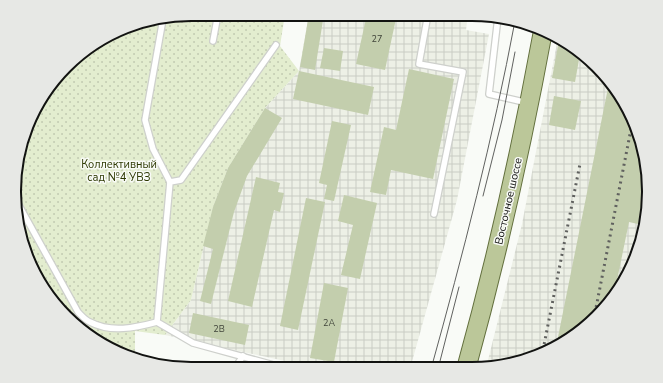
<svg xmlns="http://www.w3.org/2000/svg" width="663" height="383" font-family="'Nunito Sans',sans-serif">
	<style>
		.industrial { fill: url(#industrial-grid) }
		.park { fill: url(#park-dots) }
		.building { fill: #c3cead }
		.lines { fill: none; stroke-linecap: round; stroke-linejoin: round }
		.lane-casing { stroke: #ced0cc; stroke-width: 8 }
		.primary-casing { stroke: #626f3d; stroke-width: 20 }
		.lane { stroke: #fff; stroke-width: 5.5 }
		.primary { stroke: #bbc799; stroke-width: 18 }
		.tram { stroke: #60615f; stroke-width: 1 }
		.rail { stroke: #60615f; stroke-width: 3; stroke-dasharray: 2 4; stroke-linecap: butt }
		.labels { text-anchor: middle; stroke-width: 3; stroke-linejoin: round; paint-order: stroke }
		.number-label { font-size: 9px; fill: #3e4238 }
		.park-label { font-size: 11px; fill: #2c3800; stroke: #f9fbf7 }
		.street-label { font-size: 11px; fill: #121311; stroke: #f9fbf7 }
		.rim { fill: none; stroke: #121311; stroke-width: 2 }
	</style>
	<defs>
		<pattern id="industrial-grid" width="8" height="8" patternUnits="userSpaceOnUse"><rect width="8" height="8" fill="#edf0e6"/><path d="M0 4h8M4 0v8" fill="none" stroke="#cacdc4"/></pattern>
		<pattern id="park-dots" width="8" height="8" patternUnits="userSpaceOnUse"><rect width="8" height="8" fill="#e3edcf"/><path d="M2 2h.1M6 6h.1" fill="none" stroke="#c2cab1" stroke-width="1.8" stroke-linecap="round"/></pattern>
	</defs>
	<rect width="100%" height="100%" fill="#f9fbf7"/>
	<!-- industrial -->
	<g class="industrial">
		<path d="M309,14h159l-2,16 23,4 -32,166 -47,169h-97l-28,-8 -120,-26 26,-35 22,-93 15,-39 37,-60 34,-37z"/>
		<path d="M558,38l12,6 49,49 27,64v69l-27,64 -59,55 -74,23 36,-144z"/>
	</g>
	<!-- park -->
	<path class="park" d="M192,14h93l-5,32 19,25 -34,37 -37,60 -15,39 -22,93 -26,35 -30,-4v29l-42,-21 -42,-39 -28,-51 -9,-46 6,-58 24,-52 40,-42 51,-28z"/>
	<!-- building -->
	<g class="building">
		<path d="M309,14h15l-9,56 -15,-3z"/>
		<path d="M367,14h30l-12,56 -29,-6z"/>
		<path d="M559,40l11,4 10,10 -5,28 -23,-4z"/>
		<path d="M324,48l19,3 -3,20 -20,-3z"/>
		<path d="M409,69l45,10 -21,100 -42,-9 -5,25 -16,-3 14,-65 12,3z"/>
		<path d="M299,71l75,16 -6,28 -75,-16z"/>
		<path d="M609,83l10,10 27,64v29l-8,38 -9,-2 -15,73 -54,50 -4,2z"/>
		<path d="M554,96l27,5 -6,29 -26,-5z"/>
		<path d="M265,108l17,10 -35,58 -13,36 -23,92 -11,-3 13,-52 -10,-3 10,-39 15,-39z"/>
		<path d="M332,121l19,4 -17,76 -10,-2 3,-14 -8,-2z"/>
		<path d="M256,177l24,6 -2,9 6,1 -4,19 -6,-2 -22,97 -24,-6z"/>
		<path d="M344,195l33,8 -17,76 -19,-4 12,-50 -15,-4z"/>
		<path d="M306,198l19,4 -27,128 -18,-4z"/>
		<path d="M324,283l24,5 -14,74 -24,-4z"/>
		<path d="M193,313l56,12 -4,20 -56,-12z"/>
	</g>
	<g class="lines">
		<!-- lane casing -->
		<g class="lane-casing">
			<g id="lane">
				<path d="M428,14l-9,50 44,8 -29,142"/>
				<path d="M498,17l-9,77 39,9"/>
				<path d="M163,19l-18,101 8,29 17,33"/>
				<path d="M213,41l5,-27"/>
				<path d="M276,45l-95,135 -11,2 -13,140 36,21 95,26"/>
				<path d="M15,198l63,114c3,3 7,8 12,10 21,11 45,6 67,0"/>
				<path d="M234,369l9,-13"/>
			</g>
		</g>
		<!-- primary casing -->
		<g class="primary-casing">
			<path id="primary" d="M466,369c31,-112 56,-224 77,-338"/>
		</g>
		<!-- lane -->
		<use href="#lane" class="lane"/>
		<!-- primary -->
		<use href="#primary" class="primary"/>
		<!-- tram -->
		<g class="tram">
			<path d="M483,196l19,-76 13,-68"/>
			<path d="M431,369c32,-115 62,-231 84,-348"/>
			<path d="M438,369l21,-82"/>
		</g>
		<!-- rail -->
		<g class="rail">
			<path d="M595,313l37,-189"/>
			<path d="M543,350l37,-186"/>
		</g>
	</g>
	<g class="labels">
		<!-- number labels -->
		<g class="number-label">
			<text x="377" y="42">27</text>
			<text x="329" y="326">2А</text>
			<text x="219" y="332">2В</text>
		</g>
		<!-- park labels -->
		<g class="park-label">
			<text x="119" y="168">Коллективный<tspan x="119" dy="13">сад №4 УВЗ</tspan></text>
		</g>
		<!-- street labels -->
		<g class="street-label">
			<text transform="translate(508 201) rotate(-77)" y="4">Восточное шоссе</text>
		</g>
	</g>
	<!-- crop -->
	<path d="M0 0H663V383H0ZM191 21H472A170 170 0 0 1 642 191V192A170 170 0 0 1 472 362H191A170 170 0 0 1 21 192V191A170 170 0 0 1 191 21Z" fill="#e7e8e5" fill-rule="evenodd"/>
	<path class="rim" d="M191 21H472A170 170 0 0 1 642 191V192A170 170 0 0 1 472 362H191A170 170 0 0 1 21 192V191A170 170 0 0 1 191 21Z"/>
</svg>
